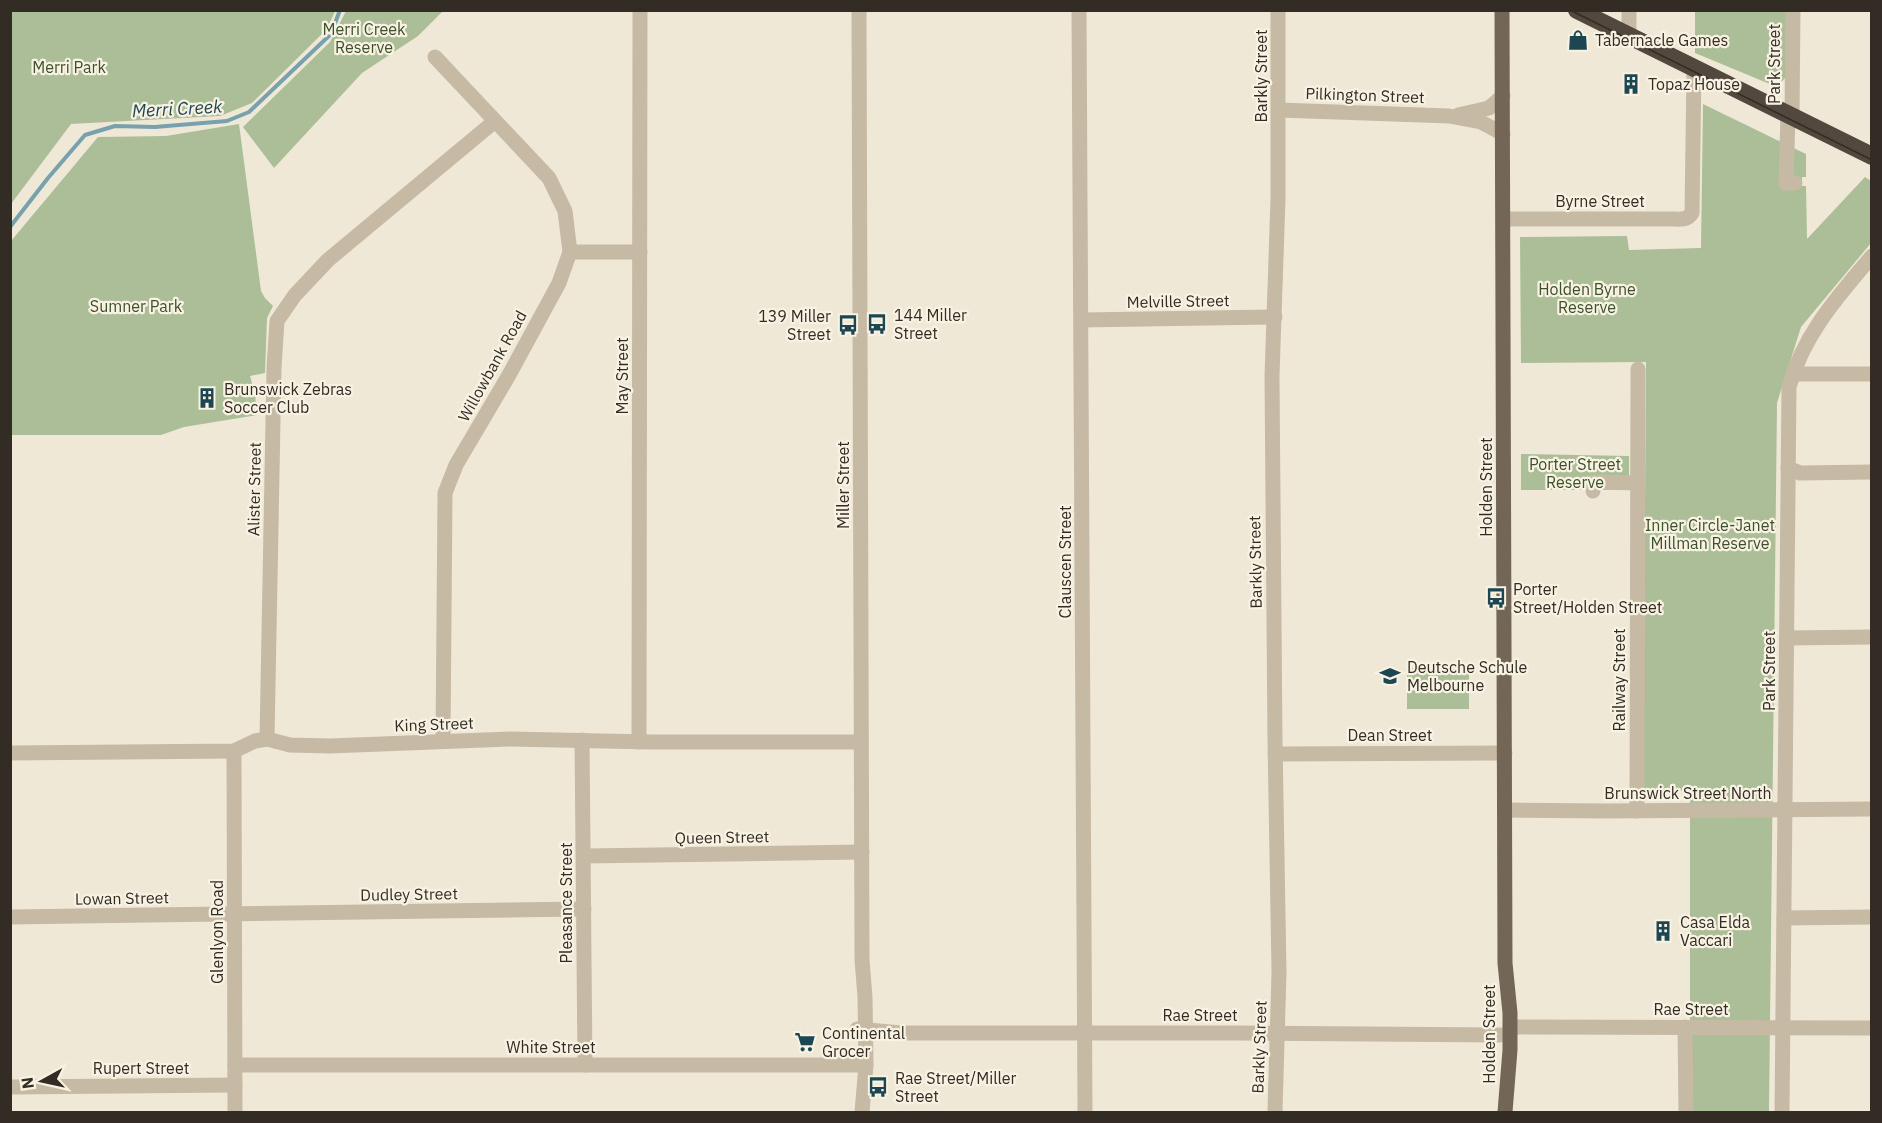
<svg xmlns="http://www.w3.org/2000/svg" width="1882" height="1123" font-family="'IBM Plex Sans',sans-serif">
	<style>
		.green { fill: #abbe98 }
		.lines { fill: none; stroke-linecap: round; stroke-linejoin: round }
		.stream { stroke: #77a1ac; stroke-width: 4 }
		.minor { stroke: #c7baa4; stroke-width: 15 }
		.major { stroke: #746657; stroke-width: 15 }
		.highway { stroke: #53483d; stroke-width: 18 }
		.tram { stroke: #332c25; stroke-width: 1.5 }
		.labels { text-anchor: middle; stroke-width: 4.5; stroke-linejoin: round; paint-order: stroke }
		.park-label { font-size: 16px; fill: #3c502a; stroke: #f8f2e3 }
		.poi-label { font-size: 16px; fill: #332c25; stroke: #f8f2e3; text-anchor: start }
		.street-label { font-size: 16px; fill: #332c25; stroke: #f8f2e3 }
		.water-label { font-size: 18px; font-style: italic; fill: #1d4653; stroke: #f8f2e3 }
	</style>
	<rect width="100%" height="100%" fill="#f0e8d7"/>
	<!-- green -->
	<g class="green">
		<path d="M11,10l324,1 -8,18 -75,74 -32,13 -149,8 -60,80z"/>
		<path d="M346,11h97l-25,25 -56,37 -88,95 -31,-41 87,-85z"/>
		<path d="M1695,11h92l-2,67 -8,9 -82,-34z"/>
		<path d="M1703,104l103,50v23h-4v9h4l1,53 58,-62 6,4v62l-70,84 -24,76 -8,709h-79v-321h-47l3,-429 -125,1 -1,-126 107,-1 2,14 72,-2z"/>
		<path d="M239,124l22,167 4,7 8,8 -6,12 -2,55 -15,3 5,17 2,22 -73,12 -23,8h-150v-194l87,-104 68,-1z"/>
		<path d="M1521,454l108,2v34h-108z"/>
		<rect x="1407" y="668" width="62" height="41"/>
	</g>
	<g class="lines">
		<!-- stream -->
		<path class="stream" d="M10,227l38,-49 37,-43 30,-9 40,1 72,-6 22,-9 82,-78 9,-24"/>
		<!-- minor -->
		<g class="minor">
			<path d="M859,10l3,950 3,37 1,68 -4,47"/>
			<path d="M1079,10l6,1102"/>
			<path d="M1629,36v-26"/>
			<path d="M435,57l114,121 16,33 5,41 -11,31 -50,92 -53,90 -11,28 -2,248"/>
			<path d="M1279,110l170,6 32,6 22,12"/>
			<path d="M1458,115l31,-7 14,-12"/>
			<path d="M1788,115l-2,68h9"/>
			<path d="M1792,117l1,-107"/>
			<path d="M1503,219h167c9,0 17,2 22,-6l2,-144"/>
			<path d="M570,252h70"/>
			<path d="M1081,320l194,-3"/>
			<path d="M1793,374h79"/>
			<path d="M1788,468l12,5 72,-1"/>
			<path d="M1593,491l1,-9 44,1"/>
			<path d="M1787,638l85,-1"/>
			<path d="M267,739l7,-371 3,-47 18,-26 33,-35 167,-139"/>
			<path d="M582,740l3,325"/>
			<path d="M639,742l1,-732"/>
			<path d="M234,751l1,361"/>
			<path d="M10,753l224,-2 21,-10 12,-2 23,6 40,1 180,-7 140,3h211"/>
			<path d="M1275,754l230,-1"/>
			<path d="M1505,810l101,1 266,-2"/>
			<path d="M1637,811l1,-442"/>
			<path d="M584,856l278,-4"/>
			<path d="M10,917l574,-8"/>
			<path d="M1784,918l88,-1"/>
			<path d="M1510,1027l362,1"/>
			<path d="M1685,1027l1,85"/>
			<path d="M857,1029l44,4h337l262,2"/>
			<path d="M235,1065h631"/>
			<path d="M10,1087l225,-2"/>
			<path d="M1275,1112l4,-140 -4,-231 -3,-365 6,-177v-189"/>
			<path d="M1782,1112l7,-725c14,-52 49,-91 83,-131"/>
		</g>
		<!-- major -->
		<path class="major" d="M1502,10l3,953 5,50v37l-5,62"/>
		<!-- highway -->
		<path class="highway" d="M1577,10l295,146"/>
		<!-- tram -->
		<path class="tram" d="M1570,10l302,150"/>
	</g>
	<!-- icons -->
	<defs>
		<g id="shop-bare" transform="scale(1.62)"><path d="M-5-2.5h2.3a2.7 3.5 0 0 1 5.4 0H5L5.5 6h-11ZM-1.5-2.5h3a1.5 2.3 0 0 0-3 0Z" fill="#1d4653" stroke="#f8f2e3" stroke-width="2.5" paint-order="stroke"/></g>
		<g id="building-bare" transform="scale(1.62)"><path d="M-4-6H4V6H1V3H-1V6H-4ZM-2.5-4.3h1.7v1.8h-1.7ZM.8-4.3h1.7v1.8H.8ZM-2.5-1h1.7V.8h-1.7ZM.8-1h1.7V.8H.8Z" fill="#1d4653" stroke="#f8f2e3" stroke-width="2.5" paint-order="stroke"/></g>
		<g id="bus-bare" transform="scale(1.62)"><path d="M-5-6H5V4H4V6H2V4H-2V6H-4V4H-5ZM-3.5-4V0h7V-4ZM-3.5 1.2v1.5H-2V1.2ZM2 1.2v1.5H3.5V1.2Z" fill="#1d4653" stroke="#f8f2e3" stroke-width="2.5" paint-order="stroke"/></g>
		<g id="school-bare" transform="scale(1.62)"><path d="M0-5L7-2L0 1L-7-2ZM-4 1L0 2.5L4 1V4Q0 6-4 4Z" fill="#1d4653" stroke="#f8f2e3" stroke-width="2.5" paint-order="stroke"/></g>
		<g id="supermarket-bare" transform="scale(1.62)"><path d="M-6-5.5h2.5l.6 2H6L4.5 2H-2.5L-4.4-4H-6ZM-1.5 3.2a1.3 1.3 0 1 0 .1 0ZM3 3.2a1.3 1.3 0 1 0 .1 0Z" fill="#1d4653" stroke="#f8f2e3" stroke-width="2.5" paint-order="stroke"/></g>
	</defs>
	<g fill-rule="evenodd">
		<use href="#shop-bare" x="1578" y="40"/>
		<use href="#building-bare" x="1631" y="84"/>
		<use href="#bus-bare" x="877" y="324"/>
		<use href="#bus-bare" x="848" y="325"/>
		<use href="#building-bare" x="207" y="398"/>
		<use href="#bus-bare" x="1496" y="598"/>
		<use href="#school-bare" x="1390" y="676"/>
		<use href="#building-bare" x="1663" y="931"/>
		<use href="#supermarket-bare" x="805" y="1042"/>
		<use href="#bus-bare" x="878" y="1087"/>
	</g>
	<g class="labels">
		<!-- park labels -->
		<g class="park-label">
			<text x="364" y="35">Merri Creek<tspan x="364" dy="18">Reserve</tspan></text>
			<text x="69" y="73">Merri Park</text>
			<text x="1587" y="295">Holden Byrne<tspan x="1587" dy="18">Reserve</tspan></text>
			<text x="136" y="312">Sumner Park</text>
			<text x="1575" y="470">Porter Street<tspan x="1575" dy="18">Reserve</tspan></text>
			<text x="1710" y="531">Inner Circle-Janet<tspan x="1710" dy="18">Millman Reserve</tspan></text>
		</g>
		<!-- poi labels -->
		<g class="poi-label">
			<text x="1595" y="46">Tabernacle Games</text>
			<text x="1648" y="90">Topaz House</text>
			<text x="894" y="321">144 Miller<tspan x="894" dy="18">Street</tspan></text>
			<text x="831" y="322" text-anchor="end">139 Miller<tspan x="831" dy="18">Street</tspan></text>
			<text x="224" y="395">Brunswick Zebras<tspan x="224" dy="18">Soccer Club</tspan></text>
			<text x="1513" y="595">Porter<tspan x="1513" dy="18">Street/Holden Street</tspan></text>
			<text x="1407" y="673">Deutsche Schule<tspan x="1407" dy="18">Melbourne</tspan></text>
			<text x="1680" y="928">Casa Elda<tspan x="1680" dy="18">Vaccari</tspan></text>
			<text x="822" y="1039">Continental<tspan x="822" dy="18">Grocer</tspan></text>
			<text x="895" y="1084">Rae Street/Miller<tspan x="895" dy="18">Street</tspan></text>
		</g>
		<!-- street labels -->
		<g class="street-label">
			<text transform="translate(1774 64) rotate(-90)" y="6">Park Street</text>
			<text transform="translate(1261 76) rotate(-90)" y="6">Barkly Street</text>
			<text transform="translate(1365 95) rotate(2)" y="6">Pilkington Street</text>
			<text x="1600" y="207">Byrne Street</text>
			<text transform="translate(1178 301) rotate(-1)" y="6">Melville Street</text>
			<text transform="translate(492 366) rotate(-61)" y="6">Willowbank Road</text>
			<text transform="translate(622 376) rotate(-90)" y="6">May Street</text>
			<text transform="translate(843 485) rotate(-90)" y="6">Miller Street</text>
			<text transform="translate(1486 487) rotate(-90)" y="6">Holden Street</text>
			<text transform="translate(254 489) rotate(-89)" y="6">Alister Street</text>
			<text transform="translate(1065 562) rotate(-90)" y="6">Clauscen Street</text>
			<text transform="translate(1255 562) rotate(-91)" y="6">Barkly Street</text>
			<text transform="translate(1769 671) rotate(-90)" y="6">Park Street</text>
			<text transform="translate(1619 680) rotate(-90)" y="6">Railway Street</text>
			<text transform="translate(434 724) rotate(-2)" y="6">King Street</text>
			<text x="1390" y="741">Dean Street</text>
			<text x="1688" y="799">Brunswick Street North</text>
			<text transform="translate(722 837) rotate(-1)" y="6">Queen Street</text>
			<text transform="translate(409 894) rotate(-1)" y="6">Dudley Street</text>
			<text transform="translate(122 898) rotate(-1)" y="6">Lowan Street</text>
			<text transform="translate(566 903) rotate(-90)" y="6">Pleasance Street</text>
			<text transform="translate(217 932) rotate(-90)" y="6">Glenlyon Road</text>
			<text x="1691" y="1015">Rae Street</text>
			<text x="1200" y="1021">Rae Street</text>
			<text transform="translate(1489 1034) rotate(-90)" y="6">Holden Street</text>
			<text x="551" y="1053">White Street</text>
			<text transform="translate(1259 1047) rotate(-88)" y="6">Barkly Street</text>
			<text x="141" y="1074">Rupert Street</text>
		</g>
		<!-- water labels -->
		<g class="water-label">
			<text transform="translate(177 109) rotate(-3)" y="6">Merri Creek</text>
		</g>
	</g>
	<!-- border -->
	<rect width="1882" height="1123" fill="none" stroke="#332c25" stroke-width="24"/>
	<!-- north arrow -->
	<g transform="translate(42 1081) rotate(262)" stroke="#f8f2e3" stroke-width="4.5" paint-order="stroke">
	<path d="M0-4.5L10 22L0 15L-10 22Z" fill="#332c25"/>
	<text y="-9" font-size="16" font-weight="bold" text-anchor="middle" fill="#332c25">N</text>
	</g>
</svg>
